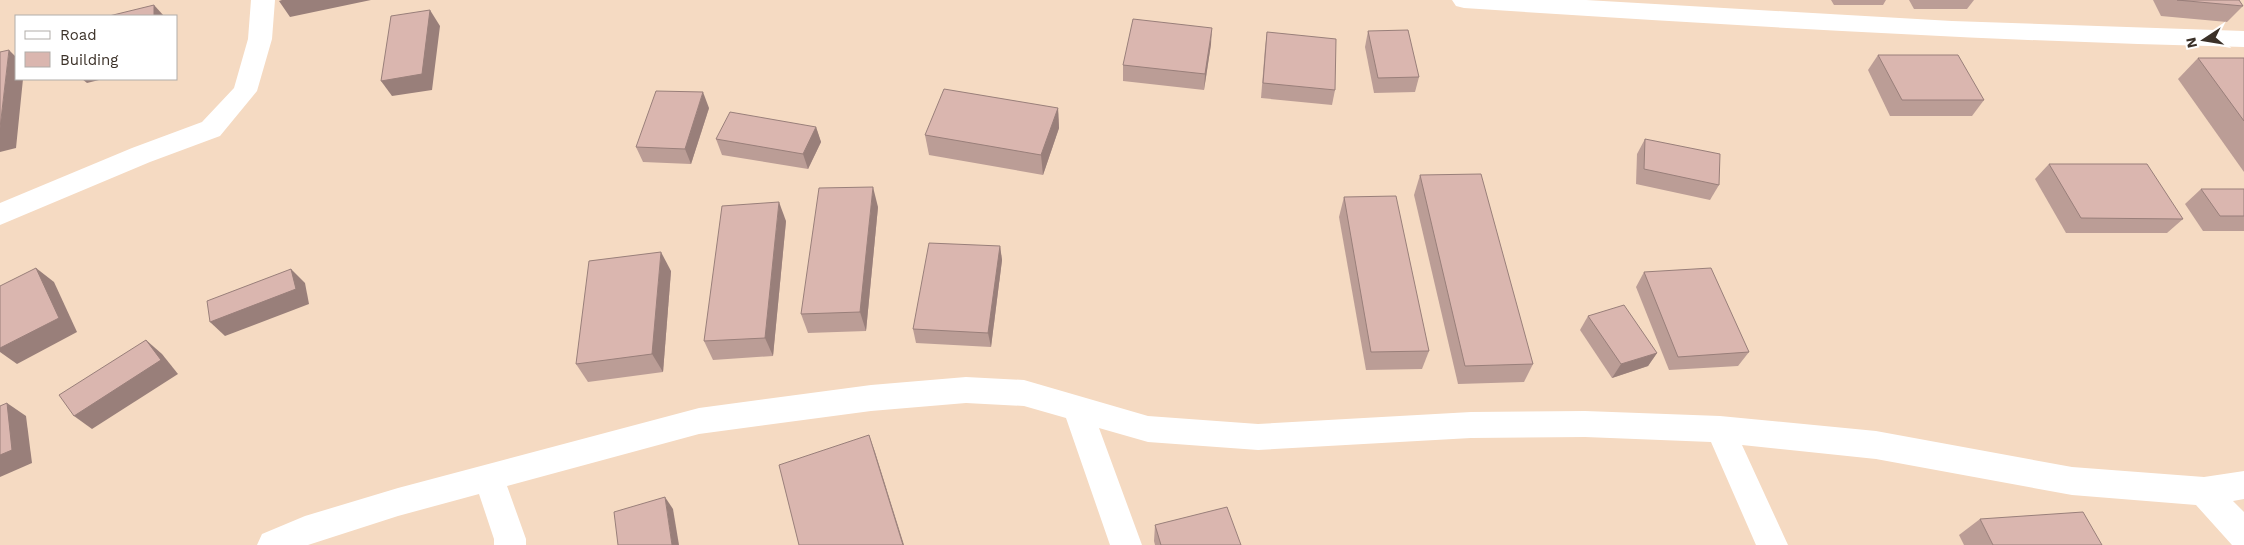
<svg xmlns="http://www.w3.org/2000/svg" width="2244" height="545" font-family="'Work Sans',sans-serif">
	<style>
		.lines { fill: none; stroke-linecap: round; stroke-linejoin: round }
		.minor { fill: #fff; fill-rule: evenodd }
		.wall { fill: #bb9d96 }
		.shaded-wall { fill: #997f7a }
		.building { fill: #dab6af; stroke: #997f7a }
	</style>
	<rect width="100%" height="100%" fill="#f5dac2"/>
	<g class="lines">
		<!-- minor -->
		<g class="minor">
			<path d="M251,0h24l-3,39 -15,52 -37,45 -70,26 -150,63v-22l132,-55 70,-26 32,-34 14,-49z"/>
			<path d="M1452,0h134l366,21 292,10v16c-260,-6 -520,-22 -780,-39l-8,-2z"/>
			<path d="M966,377l58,3 124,36 110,8 213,-12 114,-1 135,5 156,15 196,36 132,10 40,-6v28l-11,2 11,11v33h-12l-36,-40 -124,-10 -196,-36 -134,-14 46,100h-32l-45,-103 -126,-5 -114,1 -213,12 -110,-8 -49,-14 43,117h-32l-44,-127 -42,-12 -58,-3 -95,8 -172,23 -192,52 19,53v6h-32v-6l-15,-45 -81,22 -90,29h-51l5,-11 43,-18 93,-28 301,-80 172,-23z"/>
		</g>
	</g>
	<!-- wall -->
	<g class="wall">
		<path d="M1831,0h55l-3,5h-49z"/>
		<path d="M1909,0h65l-7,9h-53z"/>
		<path d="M2153,0h86l4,6 -16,16 -66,-6z"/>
		<path d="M1368,31l51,46 -4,15 -41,1 -9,-46z"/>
		<path d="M1267,32l68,58 -3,15 -71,-7 4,-50z"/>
		<path d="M1211,44l-7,46 -81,-9v-16z"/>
		<path d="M1878,55l106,45 -12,16h-82l-22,-46z"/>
		<path d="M2198,58h46v114l-66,-93z"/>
		<path d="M709,108l-18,56 -48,-2 -7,-15z"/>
		<path d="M1058,108l1,20 -16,47 -114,-20 -4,-20z"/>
		<path d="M816,127l5,15 -13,27 -86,-14 -6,-16z"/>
		<path d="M1645,139l74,46 -9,15 -74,-16 1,-30z"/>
		<path d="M2049,164l134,55 -16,14h-101l-31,-54z"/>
		<path d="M1420,175l113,189 -9,18 -66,2 -44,-189z"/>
		<path d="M2201,189h43v42h-41l-18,-27z"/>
		<path d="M1344,197l85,154 -7,18 -56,1 -27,-153z"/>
		<path d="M878,207l-12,124 -58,2 -7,-19z"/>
		<path d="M786,221l-13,135 -60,4 -9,-19z"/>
		<path d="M1000,246l2,14 -11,87 -75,-4 -3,-14z"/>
		<path d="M671,271l-8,101 -75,10 -12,-18z"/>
		<path d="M1644,272l105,80 -11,14 -69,4 -33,-83z"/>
		<path d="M1588,316l69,37 -9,13 -36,12 -32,-48z"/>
		<path d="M1980,519l122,26h-138l-5,-10z"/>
		<path d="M1155,525l86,20h-86l-1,-4z"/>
	</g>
	<!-- shaded-wall -->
	<g class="shaded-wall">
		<path d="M282,0h89l-81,17 -11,-16z"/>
		<path d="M154,5l10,11h-10z"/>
		<path d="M430,10l10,16 -8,64 -40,6 -11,-15z"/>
		<path d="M1212,28l-1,16 -7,46 1,-16z"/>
		<path d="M9,50l7,7v22h7l-7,69 -16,4v-24z"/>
		<path d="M82,79h21l-16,4z"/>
		<path d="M703,92l6,16 -18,56 -6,-15z"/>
		<path d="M1058,108l1,20 -16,47 -2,-20z"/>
		<path d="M816,127l5,15 -13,27 -5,-15z"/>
		<path d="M873,187l5,20 -12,124 -6,-19z"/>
		<path d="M779,202l7,19 -13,135 -8,-18z"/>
		<path d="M1000,246l2,14 -11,87 -3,-14z"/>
		<path d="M661,252l10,19 -8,101 -11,-18z"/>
		<path d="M36,268l18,14 23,50 -60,32 -17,-12v-4z"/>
		<path d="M291,269l14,14 4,21 -84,32 -15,-14z"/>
		<path d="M146,340l16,14 16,20 -86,55 -18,-13z"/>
		<path d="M1657,353l-9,13 -36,12 9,-14z"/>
		<path d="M7,403l19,13 6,47 -32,14v-22z"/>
		<path d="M869,435l6,17 29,93h-1z"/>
		<path d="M665,497l8,12 6,36h-7z"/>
	</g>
	<!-- building -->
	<g class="building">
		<path d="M2177,0h62l4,6z"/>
		<path d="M154,5v11h-45z"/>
		<path d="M430,10l-8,64 -41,7 10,-65z"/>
		<path d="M1133,19l79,9 -7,46 -82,-9z"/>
		<path d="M1408,30l11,47 -41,1 -10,-47z"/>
		<path d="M1267,32l69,7 -1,51 -72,-7z"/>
		<path d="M9,50l-9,78v-76z"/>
		<path d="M1878,55h80l26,45h-82z"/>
		<path d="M2198,58h46v63z"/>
		<path d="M944,89l114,19 -17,47 -116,-20z"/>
		<path d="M656,91l47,1 -18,57 -49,-2z"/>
		<path d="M730,112l86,15 -13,27 -87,-15z"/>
		<path d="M1645,139l75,15 -1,31 -75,-16z"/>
		<path d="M2049,164h98l36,55 -102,-1z"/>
		<path d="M1481,174l52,190 -68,2 -45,-191z"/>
		<path d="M873,187l-13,125 -59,2 18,-126z"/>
		<path d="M2201,189h43v27h-24z"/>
		<path d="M1396,196l33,155 -58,1 -27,-155z"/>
		<path d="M779,202l-14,136 -61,3 18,-135z"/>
		<path d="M929,243l71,3 -12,87 -75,-4z"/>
		<path d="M661,252l-9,102 -76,10 13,-103z"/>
		<path d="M36,268l23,50 -59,30v-62z"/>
		<path d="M1711,268l38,84 -71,5 -34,-85z"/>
		<path d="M291,269l5,20 -86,33 -3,-21z"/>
		<path d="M1624,305l33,48 -36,11 -33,-48z"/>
		<path d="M146,340l15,20 -87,56 -15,-21z"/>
		<path d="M7,403l5,47 -12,5v-49z"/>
		<path d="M869,435l34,110h-104l-20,-80z"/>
		<path d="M665,497l7,48h-54l-4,-33z"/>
		<path d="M1227,507l14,38h-80l-6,-20z"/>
		<path d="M2083,512l19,33h-109l-13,-26z"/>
	</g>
	<!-- legend -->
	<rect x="15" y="15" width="162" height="65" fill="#ffffff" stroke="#b1ada9"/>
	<rect x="25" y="31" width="25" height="8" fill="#ffffff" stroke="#b1ada9"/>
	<text x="60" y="40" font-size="15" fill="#3b3128">Road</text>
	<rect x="25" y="52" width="25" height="15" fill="#dab6af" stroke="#b1ada9"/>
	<text x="60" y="65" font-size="15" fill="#3b3128">Building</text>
	<!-- north arrow -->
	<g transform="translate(2204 40) rotate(258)" stroke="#ffffff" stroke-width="4" paint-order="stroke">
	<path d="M0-4L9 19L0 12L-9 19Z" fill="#3b3128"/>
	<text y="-8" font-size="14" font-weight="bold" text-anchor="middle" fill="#3b3128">N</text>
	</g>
</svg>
